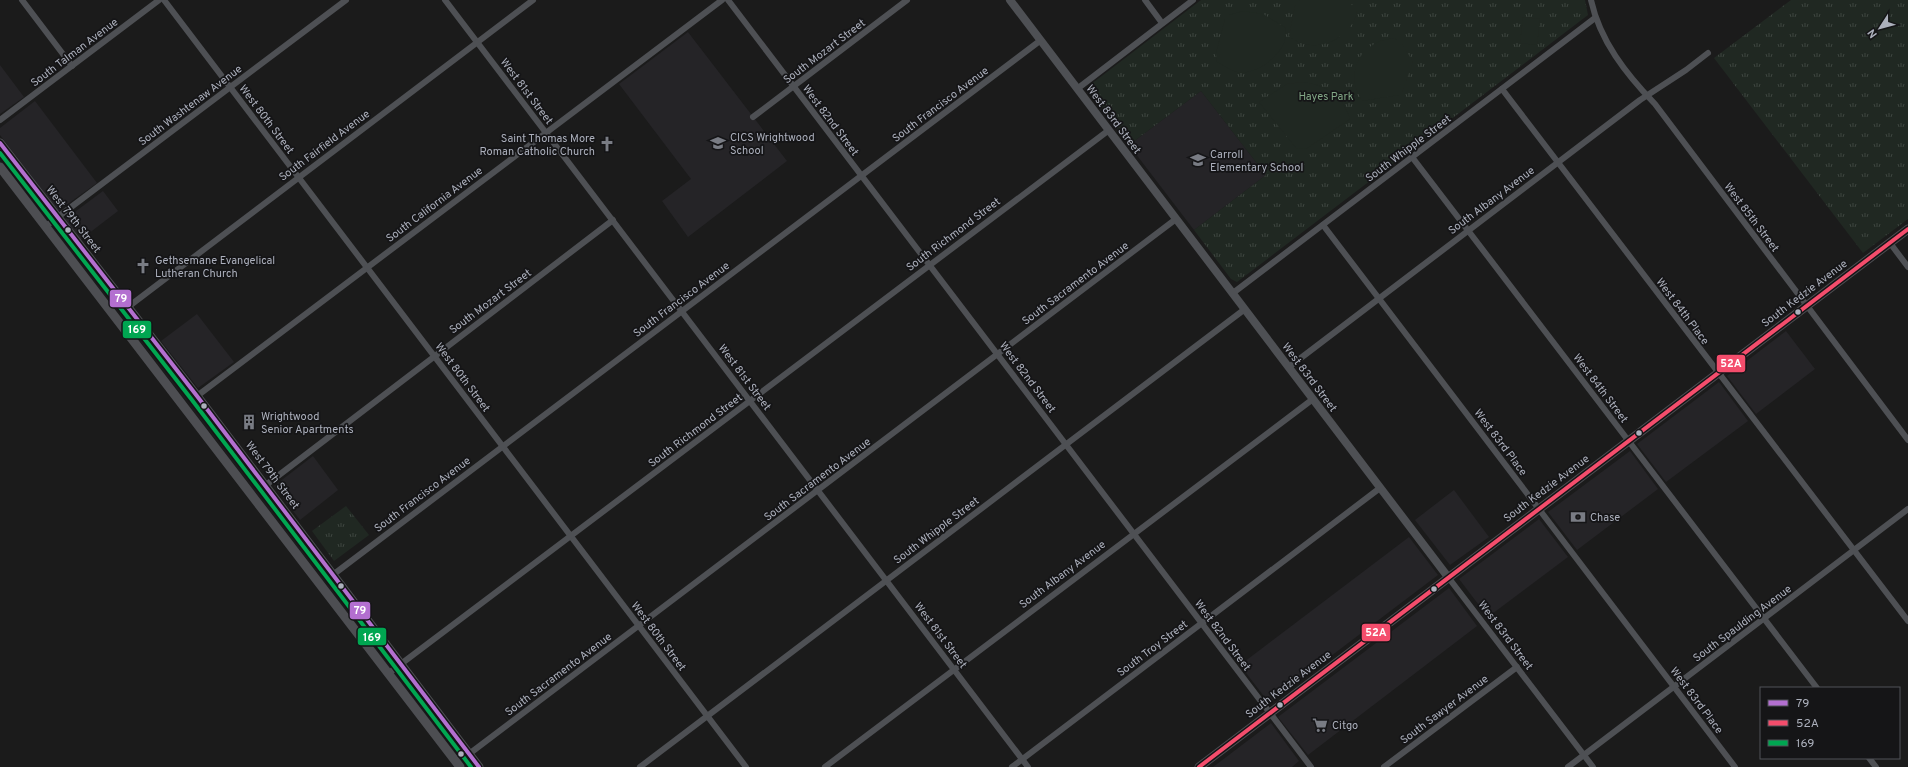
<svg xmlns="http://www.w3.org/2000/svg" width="1908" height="767" font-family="Overpass,sans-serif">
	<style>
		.built { fill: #252427 }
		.grass { fill: url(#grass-tufts) }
		.pitch { fill: #202822 }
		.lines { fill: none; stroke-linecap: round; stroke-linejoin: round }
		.minor { stroke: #4e5054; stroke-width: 6 }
		.tertiary { stroke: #4e5054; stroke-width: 8 }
		.secondary { stroke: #4d4e52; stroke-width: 9 }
		.bus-1-casing { stroke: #151517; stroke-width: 7 }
		.bus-2-casing { stroke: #151517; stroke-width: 7 }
		.bus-3-casing { stroke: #151517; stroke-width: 7 }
		.bus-1 { stroke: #b36fd0; stroke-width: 4 }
		.bus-2 { stroke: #f44d6c; stroke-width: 4 }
		.bus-3 { stroke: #00a651; stroke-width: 4 }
		.bus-dot { fill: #acb0bc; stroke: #151517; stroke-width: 1.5 }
		.labels { text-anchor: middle; stroke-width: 3.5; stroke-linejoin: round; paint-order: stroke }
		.street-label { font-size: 11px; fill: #acb0bc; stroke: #151517 }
		.park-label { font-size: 11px; fill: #82a786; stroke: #151517 }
		.poi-label { font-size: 11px; fill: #acb0bc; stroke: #151517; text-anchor: start }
		.line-badge { stroke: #151517; stroke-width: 1.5 }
		.badge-label { font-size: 11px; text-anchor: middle; font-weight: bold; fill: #fff }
	</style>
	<defs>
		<pattern id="grass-tufts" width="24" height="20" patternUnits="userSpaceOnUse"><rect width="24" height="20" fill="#202822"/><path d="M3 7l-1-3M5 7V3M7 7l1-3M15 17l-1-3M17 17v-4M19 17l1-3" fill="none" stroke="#3e4540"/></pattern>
	</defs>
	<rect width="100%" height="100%" fill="#1b1b1b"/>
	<!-- built -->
	<g class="built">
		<path d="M688,32l99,129 -99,76 -26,-36 29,-22 -72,-95z"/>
		<path d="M0,65l24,32 -24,17z"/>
		<path d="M1201,91l65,84 -72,55 -65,-85z"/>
		<path d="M35,101l62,82 -39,28 -58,-76v-7z"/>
		<path d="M103,191l15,20 -38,29 -16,-20z"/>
		<path d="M197,314l37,48 -36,26 -37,-47z"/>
		<path d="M1786,331l29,38 -59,45 -29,-38z"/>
		<path d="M1719,382l29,39 -82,61 -29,-38z"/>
		<path d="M1630,451l28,38 -81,61 -29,-38z"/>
		<path d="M313,456l25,34 -38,30 -26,-34z"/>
		<path d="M1454,490l35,47 -39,28 -35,-45z"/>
		<path d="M1539,519l29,38 -80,60 -29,-38z"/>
		<path d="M1409,537l29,38 -169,128 -29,-38z"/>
		<path d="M1449,588l28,38 -169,129 -30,-38z"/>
		<path d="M1271,723l28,38 -7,6h-79z"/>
	</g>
	<!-- grass -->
	<g class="grass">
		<path d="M1201,0h384l3,15 -351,267 -6,-3 -37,-49 72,-55 -65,-84 -72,54 -41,-55 2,-5z"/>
		<path d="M1791,0h117v219l-45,34 -149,-195z"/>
		<path d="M346,506l23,29 -35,26 -22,-30z"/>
	</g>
	<!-- pitch -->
	<g class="pitch">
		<path d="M1300,0h48l9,12c-7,29 -45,44 -68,24l6,-30z"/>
		<path d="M1243,11l20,3 23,14c-1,4 0,11 -2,15 -7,16 -29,32 -47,29 -7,-2 -14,-7 -20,-10l-1,-9 9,-34 4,-4z"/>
		<path d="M1523,17l17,2 -3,26 -17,-2z"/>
		<path d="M1394,38l8,6 11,18 -11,30 -3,3 -37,6c-3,-6 -7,-14 -8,-21 0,-25 17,-39 40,-42z"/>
		<path d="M1303,82c23,3 40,14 47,37l-44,30 -10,-1 -37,-46 28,-18z"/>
	</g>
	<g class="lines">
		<!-- minor -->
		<g class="minor">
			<path d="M22,0l50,66"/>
			<path d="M164,0l582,767"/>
			<path d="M445,0l583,767"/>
			<path d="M728,0l583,767"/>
			<path d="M1145,0l17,23"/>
			<path d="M1591,0c9,41 35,74 64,104l253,336"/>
			<path d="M1077,89l116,-89"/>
			<path d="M1502,89l406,532"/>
			<path d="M753,117l154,-117"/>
			<path d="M0,120l159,-120"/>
			<path d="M1412,157l405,531"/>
			<path d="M1323,225l412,542"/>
			<path d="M46,226l300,-226"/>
			<path d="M1890,243l18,24"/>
			<path d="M1233,293l362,-275"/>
			<path d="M128,307l405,-307"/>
			<path d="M1289,367l351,-267 46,-30 22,-17"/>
			<path d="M197,396l525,-396"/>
			<path d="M266,485l347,-265"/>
			<path d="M334,574l707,-534"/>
			<path d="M1448,577l145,190"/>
			<path d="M389,673l720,-543"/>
			<path d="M469,754l707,-535"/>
			<path d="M1869,758l7,9"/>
			<path d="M640,767l605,-458"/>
			<path d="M825,767l488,-368"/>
			<path d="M1012,767l368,-279"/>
			<path d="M1384,767l133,-100"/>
			<path d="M1568,767l340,-258"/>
		</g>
		<!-- tertiary -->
		<path class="tertiary" d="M1010,0l438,577"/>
		<!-- secondary -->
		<g class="secondary">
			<path d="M0,143l197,253 282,371"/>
			<path d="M0,167l460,600"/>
			<path d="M1199,767l709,-538"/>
		</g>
		<!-- bus-1 casing -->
		<g class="bus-1-casing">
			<path id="bus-1" d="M0,143l197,253 282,371"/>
		</g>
		<!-- bus-2 casing -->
		<g class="bus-2-casing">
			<path id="bus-2" d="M1199,767l709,-538"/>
		</g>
		<!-- bus-3 casing -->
		<g class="bus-3-casing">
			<path id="bus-3" d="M0,153l192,247 279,367"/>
		</g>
		<!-- bus-1 -->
		<use href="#bus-1" class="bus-1"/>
		<!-- bus-2 -->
		<use href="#bus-2" class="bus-2"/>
		<!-- bus-3 -->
		<use href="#bus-3" class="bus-3"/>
	</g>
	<!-- icons -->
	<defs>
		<g id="school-bare" transform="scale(1.2)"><path d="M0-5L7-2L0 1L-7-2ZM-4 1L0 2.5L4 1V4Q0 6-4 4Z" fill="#797c84" stroke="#151517" stroke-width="2.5" paint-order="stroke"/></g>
		<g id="church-bare" transform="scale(1.2)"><path d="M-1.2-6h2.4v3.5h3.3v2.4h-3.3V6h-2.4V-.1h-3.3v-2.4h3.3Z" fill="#797c84" stroke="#151517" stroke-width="2.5" paint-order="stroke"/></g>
		<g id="building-bare" transform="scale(1.2)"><path d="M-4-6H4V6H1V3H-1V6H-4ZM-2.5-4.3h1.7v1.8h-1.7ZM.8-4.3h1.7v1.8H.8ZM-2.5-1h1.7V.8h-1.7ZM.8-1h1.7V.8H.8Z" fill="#797c84" stroke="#151517" stroke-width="2.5" paint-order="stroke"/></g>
		<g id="bank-bare" transform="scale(1.2)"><path d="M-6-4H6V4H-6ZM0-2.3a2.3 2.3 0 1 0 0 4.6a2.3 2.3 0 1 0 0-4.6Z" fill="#797c84" stroke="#151517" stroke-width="2.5" paint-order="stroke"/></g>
		<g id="supermarket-bare" transform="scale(1.2)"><path d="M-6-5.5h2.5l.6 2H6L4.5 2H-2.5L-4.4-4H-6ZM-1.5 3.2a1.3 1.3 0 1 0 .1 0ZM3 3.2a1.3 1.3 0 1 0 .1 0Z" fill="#797c84" stroke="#151517" stroke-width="2.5" paint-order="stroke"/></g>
	</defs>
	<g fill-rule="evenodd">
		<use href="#school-bare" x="718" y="143"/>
		<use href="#church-bare" x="607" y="144"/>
		<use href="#school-bare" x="1198" y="160"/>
		<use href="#church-bare" x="143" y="266"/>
		<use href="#building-bare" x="249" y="422"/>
		<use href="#bank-bare" x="1578" y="517"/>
		<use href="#supermarket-bare" x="1320" y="725"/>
	</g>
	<!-- markers -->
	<g class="bus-dot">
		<circle cx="68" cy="230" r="3.5"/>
		<circle cx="1798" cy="312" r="3.5"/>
		<circle cx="204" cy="406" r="3.5"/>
		<circle cx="1639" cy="433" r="3.5"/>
		<circle cx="341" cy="586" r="3.5"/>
		<circle cx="1434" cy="589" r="3.5"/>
		<circle cx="1280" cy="705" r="3.5"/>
		<circle cx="461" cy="754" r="3.5"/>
	</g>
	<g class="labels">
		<!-- street labels -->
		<g class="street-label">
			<text transform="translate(824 51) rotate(-37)" y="4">South Mozart Street</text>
			<text transform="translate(74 52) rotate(-37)" y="4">South Talman Avenue</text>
			<text transform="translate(527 91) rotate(53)" y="4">West 81st Street</text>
			<text transform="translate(940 104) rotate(-37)" y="4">South Francisco Avenue</text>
			<text transform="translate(190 105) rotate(-37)" y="4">South Washtenaw Avenue</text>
			<text transform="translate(267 119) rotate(53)" y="4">West 80th Street</text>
			<text transform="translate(1114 119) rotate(53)" y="4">West 83rd Street</text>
			<text transform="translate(831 120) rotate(53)" y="4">West 82nd Street</text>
			<text transform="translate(324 145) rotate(-37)" y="4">South Fairfield Avenue</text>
			<text transform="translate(1408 148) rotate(-37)" y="4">South Whipple Street</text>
			<text transform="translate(1491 200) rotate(-37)" y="4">South Albany Avenue</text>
			<text transform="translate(434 204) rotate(-37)" y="4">South California Avenue</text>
			<text transform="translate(1752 217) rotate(53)" y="4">West 85th Street</text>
			<text transform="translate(74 219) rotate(52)" y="4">West 79th Street</text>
			<text transform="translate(953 234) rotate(-37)" y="4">South Richmond Street</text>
			<text transform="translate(1075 283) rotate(-37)" y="4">South Sacramento Avenue</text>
			<text transform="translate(1804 293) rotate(-37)" y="4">South Kedzie Avenue</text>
			<text transform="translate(681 299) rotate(-37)" y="4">South Francisco Avenue</text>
			<text transform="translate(490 301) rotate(-37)" y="4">South Mozart Street</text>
			<text transform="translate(1683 311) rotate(53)" y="4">West 84th Place</text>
			<text transform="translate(463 377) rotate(53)" y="4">West 80th Street</text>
			<text transform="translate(745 377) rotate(53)" y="4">West 81st Street</text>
			<text transform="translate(1028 377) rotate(53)" y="4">West 82nd Street</text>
			<text transform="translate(1310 377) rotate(53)" y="4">West 83rd Street</text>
			<text transform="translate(1601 388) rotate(53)" y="4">West 84th Street</text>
			<text transform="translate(695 430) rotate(-37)" y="4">South Richmond Street</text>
			<text transform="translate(1501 442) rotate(53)" y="4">West 83rd Place</text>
			<text transform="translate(273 475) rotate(53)" y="4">West 79th Street</text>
			<text transform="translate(817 479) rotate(-37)" y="4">South Sacramento Avenue</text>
			<text transform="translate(1546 488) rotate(-37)" y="4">South Kedzie Avenue</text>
			<text transform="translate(422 494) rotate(-37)" y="4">South Francisco Avenue</text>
			<text transform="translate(936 530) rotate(-37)" y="4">South Whipple Street</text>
			<text transform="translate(1062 574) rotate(-37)" y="4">South Albany Avenue</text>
			<text transform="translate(1742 623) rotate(-37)" y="4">South Spaulding Avenue</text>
			<text transform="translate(941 635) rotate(53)" y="4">West 81st Street</text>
			<text transform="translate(1223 635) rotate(53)" y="4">West 82nd Street</text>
			<text transform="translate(1506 635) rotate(53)" y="4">West 83rd Street</text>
			<text transform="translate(659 636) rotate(53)" y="4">West 80th Street</text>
			<text transform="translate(1152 648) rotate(-37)" y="4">South Troy Street</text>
			<text transform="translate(558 674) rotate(-37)" y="4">South Sacramento Avenue</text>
			<text transform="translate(1288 684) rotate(-37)" y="4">South Kedzie Avenue</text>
			<text transform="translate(1697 700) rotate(53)" y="4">West 83rd Place</text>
			<text transform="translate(1444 709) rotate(-37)" y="4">South Sawyer Avenue</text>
		</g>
		<!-- park labels -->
		<g class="park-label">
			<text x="1326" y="100">Hayes Park</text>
		</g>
		<!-- poi labels -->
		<g class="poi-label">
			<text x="730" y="141">CICS Wrightwood<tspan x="730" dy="13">School</tspan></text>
			<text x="595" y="142" text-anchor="end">Saint Thomas More<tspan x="595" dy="13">Roman Catholic Church</tspan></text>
			<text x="1210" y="158">Carroll<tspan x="1210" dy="13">Elementary School</tspan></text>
			<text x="155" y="264">Gethsemane Evangelical<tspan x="155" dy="13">Lutheran Church</tspan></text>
			<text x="261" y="420">Wrightwood<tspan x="261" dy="13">Senior Apartments</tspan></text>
			<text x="1590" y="521">Chase</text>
			<text x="1332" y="729">Citgo</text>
		</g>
	</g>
	<g class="line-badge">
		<rect x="109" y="289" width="23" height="19" rx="4" fill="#b36fd0"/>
		<rect x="122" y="320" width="30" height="19" rx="4" fill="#00a651"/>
		<rect x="1716" y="354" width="30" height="19" rx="4" fill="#f44d6c"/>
		<rect x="349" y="601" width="22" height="19" rx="4" fill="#b36fd0"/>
		<rect x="1361" y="623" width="30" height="19" rx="4" fill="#f44d6c"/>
		<rect x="357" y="627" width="30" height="19" rx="4" fill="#00a651"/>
	</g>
	<g class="badge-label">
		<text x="121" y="302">79</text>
		<text x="137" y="333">169</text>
		<text x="1731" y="367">52A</text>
		<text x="360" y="614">79</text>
		<text x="1376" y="636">52A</text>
		<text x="372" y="641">169</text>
	</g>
	<!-- legend -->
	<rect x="1760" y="687" width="140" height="72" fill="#151517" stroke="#515359"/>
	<rect x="1768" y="700" width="20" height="6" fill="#b36fd0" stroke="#515359"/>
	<text x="1796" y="707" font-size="12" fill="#acb0bc">79</text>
	<rect x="1768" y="720" width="20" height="6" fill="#f44d6c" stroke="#515359"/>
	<text x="1796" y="727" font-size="12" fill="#acb0bc">52A</text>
	<rect x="1768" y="740" width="20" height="6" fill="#00a651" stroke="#515359"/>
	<text x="1796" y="747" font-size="12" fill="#acb0bc">169</text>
	<!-- north arrow -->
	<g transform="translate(1880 28) rotate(234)" stroke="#151517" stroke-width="3" paint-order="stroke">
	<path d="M0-3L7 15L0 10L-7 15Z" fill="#acb0bc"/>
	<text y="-6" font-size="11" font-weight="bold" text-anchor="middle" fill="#acb0bc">N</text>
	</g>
</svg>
